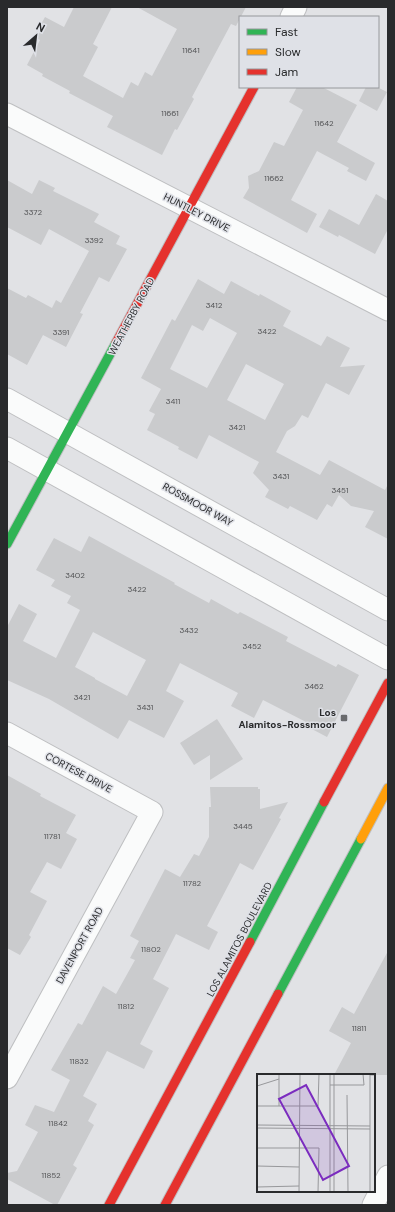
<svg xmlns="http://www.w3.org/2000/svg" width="395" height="1212" font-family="'DM Sans',sans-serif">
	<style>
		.building { fill: #cacbcd; fill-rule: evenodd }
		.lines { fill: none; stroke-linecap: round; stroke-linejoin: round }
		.street-casing { stroke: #bebfc1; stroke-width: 23 }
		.fast-casing { stroke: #bebfc1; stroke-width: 11 }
		.slow-casing { stroke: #bebfc1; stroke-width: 11 }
		.jam-casing { stroke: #bebfc1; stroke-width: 11 }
		.street { stroke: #fafbfb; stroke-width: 21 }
		.fast { stroke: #30b455; stroke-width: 9 }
		.slow { stroke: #ff9f0a; stroke-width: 9 }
		.jam { stroke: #e5322d; stroke-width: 9 }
		.poi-dot { fill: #696a6d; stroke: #dfe1e7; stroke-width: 1.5 }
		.labels { text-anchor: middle; stroke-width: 3; stroke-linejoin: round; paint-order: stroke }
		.number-label { font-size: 8px; fill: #525355 }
		.street-label { font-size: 10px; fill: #292a2c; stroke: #dfe1e7 }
		.poi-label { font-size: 10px; font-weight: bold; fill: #292a2c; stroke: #dfe1e7; text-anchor: end }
		.inset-road { fill: none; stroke: #97989b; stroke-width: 1 }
		.view { fill: #7b2cbf; fill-opacity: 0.15; stroke: #7b2cbf; stroke-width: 2 }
		.inset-edge { fill: none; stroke: #292a2c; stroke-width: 2 }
	</style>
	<rect width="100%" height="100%" fill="#e1e2e5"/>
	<!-- building -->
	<g class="building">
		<path d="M74,7h38l-19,37 5,3 -15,29 40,22 8,-16 7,4 7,-14 7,4 25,-47 -40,-22h109l-10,19 -5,-2 -39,73 2,2 -17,31 -2,-1 -13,26 -55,-28 6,-11 -44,-23 1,-2 -28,-15 1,-2 -16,-9 13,-25 -6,-3 11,-20 19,10z"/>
		<path d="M297,87h25l35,18 -20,37 38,21 -9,18 -19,-10 2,-3 -32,-17 -26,49 26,14 -10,19 -64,-35 6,-10 -1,-12 11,-5 15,-29 10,4 19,-36 -14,-8z"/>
		<path d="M366,87h11l10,5 -10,19 -18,-10z"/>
		<path d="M7,180l25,14 7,-14 16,8 -2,3 46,23 -5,8 26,14 -4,8 11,5 -18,33 -10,-5 -19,36 3,1 -17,33 -23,-12 -16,30 -20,-11v-66l19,10 2,-3 24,13 4,-8 5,3 28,-52 -40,-22 -8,16 -34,-18z"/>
		<path d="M376,194l12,7v28l-13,25 -36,-19 -1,2 -19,-10 10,-18 30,16z"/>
		<path d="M198,279l26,15 7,-13 28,15 1,-2 31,17 -8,15 38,20 6,-10 23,12 -10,19 25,-2 -16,30 -23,-12 -18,35 -6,-3 -7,11 -8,5 -11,21 44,23 9,-15 56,30 3,-6v55l-23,-12 9,-16 -23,-5 -12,-11 -7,12 -5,-3 -10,16 -27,-14 -2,3 -23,-12 4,-7 -16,-17 6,-11 -50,-27 -12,24 -19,-10 1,-2 -32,-17 8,-16 -6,-3 12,-22 -20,-11 31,-59 3,2zM210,318l27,15 -30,55 -37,-19 22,-44 11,6zM246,364l38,20 -19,36 -38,-20z"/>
		<path d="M89,536l86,47 -1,1 35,19 2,-4 27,15 2,-2 48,25 -2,4 50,26 2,-3 21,11 -32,62 -19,-10 2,-3 -47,-24 -9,18 -23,-12 7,-13 -58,-30 -14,28 18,10 -20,37 -35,-18 -11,19 -69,-40 -42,-19v-53l12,-23 18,10 -14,27 33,17 24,-48 -13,-7 4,-7 -20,-10 4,-6 -19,-10 18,-32 27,14zM93,632l53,28 -19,36 -32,-17v-1l-20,-11z"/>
		<path d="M217,719l26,40 -33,21v-25l-16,10 -14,-22z"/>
		<path d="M7,775l34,19 -1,2 36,19 -10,18 11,6 -16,30 -14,-7 -17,30 17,9 -18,34 2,2 -11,18 -13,-7z"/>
		<path d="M210,787h48v2h2v20l28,-7 -9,16 2,1 -28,51 -13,-7 -33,63 11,6 -9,18 -33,-16 -23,45 16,9 -29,56 13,7 -9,18 -37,-18 -24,45 14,8 -9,17 6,4 -21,40 4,3 -20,37h-2l-48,-26v-6l10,-2 21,-39 -13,-7 10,-20 19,7 16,-32 -19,-10 27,-47 4,2 21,-39 13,8 19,-34 -5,-2 9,-17 -9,-5 35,-67 15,8 14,-23 5,2 10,-19v-30h2z"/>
		<path d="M388,951v124h-54l17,-32 -22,-12 13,-24 12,7z"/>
	</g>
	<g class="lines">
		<!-- street casing -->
		<g class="street-casing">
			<g id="street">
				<path d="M291,17l5,-10"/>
				<path d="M7,114l381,196"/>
				<path d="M7,399l381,211"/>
				<path d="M7,448l381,211"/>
				<path d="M7,733l145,79 -145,266"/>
				<path d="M373,1205l15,-29"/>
			</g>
		</g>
		<!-- fast casing -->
		<g class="fast-casing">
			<g id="fast">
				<path d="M7,544l109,-201"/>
				<path d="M250,942l74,-140"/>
				<path d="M278,994l83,-155"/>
			</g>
		</g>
		<!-- slow casing -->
		<g class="slow-casing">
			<path id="slow" d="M361,839l27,-51"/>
		</g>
		<!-- jam casing -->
		<g class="jam-casing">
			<g id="jam">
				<path d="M116,343l138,-256"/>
				<path d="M324,802l64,-119"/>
				<path d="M109,1205l141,-263"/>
				<path d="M165,1205l113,-211"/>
			</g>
		</g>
		<!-- street -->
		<use href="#street" class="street"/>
		<!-- fast -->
		<use href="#fast" class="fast"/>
		<!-- slow -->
		<use href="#slow" class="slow"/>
		<!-- jam -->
		<use href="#jam" class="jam"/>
	</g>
	<!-- markers -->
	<rect class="poi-dot" x="340" y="714" width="8" height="8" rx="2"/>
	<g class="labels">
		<!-- number labels -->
		<g class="number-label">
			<text x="191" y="53">11641</text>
			<text x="170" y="116">11661</text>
			<text x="324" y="126">11642</text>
			<text x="274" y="181">11662</text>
			<text x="33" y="215">3372</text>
			<text x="94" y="243">3392</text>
			<text x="214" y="308">3412</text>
			<text x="267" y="334">3422</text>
			<text x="61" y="335">3391</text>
			<text x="173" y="404">3411</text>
			<text x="237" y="430">3421</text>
			<text x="281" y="479">3431</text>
			<text x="340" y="493">3451</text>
			<text x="75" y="578">3402</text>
			<text x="137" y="592">3422</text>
			<text x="189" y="633">3432</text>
			<text x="252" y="649">3452</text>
			<text x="314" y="689">3462</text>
			<text x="82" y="700">3421</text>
			<text x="145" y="710">3431</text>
			<text x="243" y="829">3445</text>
			<text x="52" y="839">11781</text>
			<text x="192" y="886">11782</text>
			<text x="151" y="952">11802</text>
			<text x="126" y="1009">11812</text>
			<text x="359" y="1031">11811</text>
			<text x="79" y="1064">11832</text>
			<text x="58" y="1126">11842</text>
			<text x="51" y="1178">11852</text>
		</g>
		<!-- street labels -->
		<g class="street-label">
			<text transform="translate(197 212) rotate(27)" y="4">HUNTLEY DRIVE</text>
			<text transform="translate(131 316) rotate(-62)" y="4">WEATHERBY ROAD</text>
			<text transform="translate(198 504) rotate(29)" y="4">ROSSMOOR WAY</text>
			<text transform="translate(79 772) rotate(28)" y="4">CORTESE DRIVE</text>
			<text transform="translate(239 939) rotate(-62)" y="4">LOS ALAMITOS BOULEVARD</text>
			<text transform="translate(79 945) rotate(-61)" y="4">DAVENPORT ROAD</text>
		</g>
		<!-- poi labels -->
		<g class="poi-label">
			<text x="336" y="716">Los<tspan x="336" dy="12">Alamitos-Rossmoor</tspan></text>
		</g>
	</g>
	<!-- overview -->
	<g transform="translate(257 1074)">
		<rect width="118" height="118" fill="#e1e2e5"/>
		<path class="inset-road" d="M22,0v32M73,11h34l-1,-11M0,12l22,-7M90,21l1,97M0,32h61l1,-32M0,51l113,1M0,54l113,1M0,74h62l-1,44M0,92l42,1M0,113l42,-1M42,118l1,-118M73,118v-118M77,118v-118M113,118v-117h5"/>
		<path class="view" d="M49,11l43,81 -26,14 -44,-81z"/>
		<rect width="118" height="118" class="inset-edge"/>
	</g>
	<!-- border -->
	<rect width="395" height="1212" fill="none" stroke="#292a2c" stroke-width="16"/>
	<!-- legend -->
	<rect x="239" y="16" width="140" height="72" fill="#dfe1e7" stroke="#96989c"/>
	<rect x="247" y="29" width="20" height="6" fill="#30b455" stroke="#96989c"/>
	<text x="275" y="36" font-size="12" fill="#292a2c">Fast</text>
	<rect x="247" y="49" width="20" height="6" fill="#ff9f0a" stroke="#96989c"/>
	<text x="275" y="56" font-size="12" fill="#292a2c">Slow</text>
	<rect x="247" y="69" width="20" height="6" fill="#e5322d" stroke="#96989c"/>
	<text x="275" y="76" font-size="12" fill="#292a2c">Jam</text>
	<!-- north arrow -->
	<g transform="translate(36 36) rotate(28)" stroke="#dfe1e7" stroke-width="3" paint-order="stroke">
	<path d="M0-3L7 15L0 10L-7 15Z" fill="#292a2c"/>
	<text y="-6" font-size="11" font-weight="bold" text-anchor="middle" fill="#292a2c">N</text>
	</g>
</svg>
